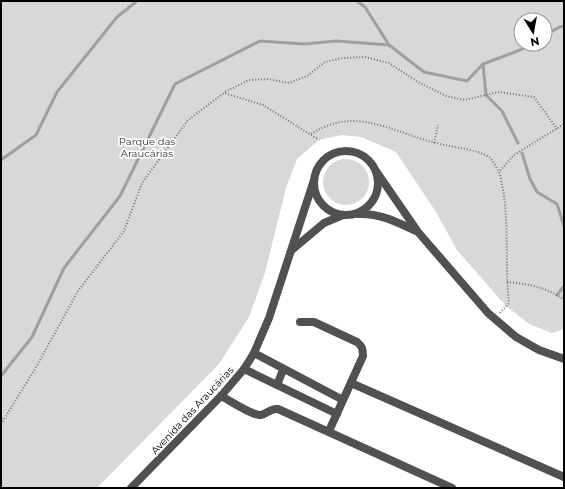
<svg xmlns="http://www.w3.org/2000/svg" width="565" height="489" font-family="Montserrat,sans-serif">
	<style>
		.green { fill: #d8d8d8; fill-rule: evenodd }
		.lines { fill: none; stroke-linecap: round; stroke-linejoin: round }
		.stream { stroke: #9f9f9f; stroke-width: 3 }
		.path { stroke: #737373; stroke-width: 2; stroke-dasharray: 1 2; stroke-linecap: butt }
		.street { stroke: #515151; stroke-width: 8 }
		.labels { text-anchor: middle; stroke-width: 3.5; stroke-linejoin: round; paint-order: stroke }
		.park-label { font-size: 10px; fill: #2f2f2f; stroke: #fff }
		.street-label { font-size: 10px; fill: #000; stroke: #fff }
	</style>
	<rect width="100%" height="100%" fill="#fff"/>
	<!-- green -->
	<g class="green">
		<path d="M1,1h563v328l-12,4 -23,-9 -24,-19 -48,-55 -21,-38 -40,-60 -35,-15 -19,-2 -23,5 -22,19 -11,29 -21,85 -16,44 -30,47 -122,124h-96zM521,20h24v24h-24z"/>
		<circle cx="346" cy="182" r="23"/>
	</g>
	<g class="lines">
		<!-- stream -->
		<g class="stream">
			<path d="M357,1l8,6 24,38"/>
			<path d="M545,35l15,-8 4,-1"/>
			<path d="M483,64l3,31 16,16 16,32"/>
			<path d="M522,153l8,26 7,13 20,12 7,22"/>
			<path d="M1,160l35,-25 21,-43 60,-75 20,-16"/>
			<path d="M557,295l7,-9"/>
			<path d="M1,376l31,-39 32,-69 56,-72 55,-112 85,-43 44,3 32,-3 53,4 35,27 43,9 16,-17 37,-14 11,-6"/>
		</g>
		<!-- path -->
		<g class="path">
			<path d="M225,92l24,-12 19,-1 21,4 18,-7 18,-14 18,-4 22,-1 24,6 29,19 28,14 19,4 33,-8 36,5 23,32"/>
			<path d="M311,134c13,-8 26,-13 43,-13 28,1 54,15 82,22 14,4 41,6 53,14 4,3 7,10 10,15"/>
			<path d="M434,143l4,-18"/>
			<path d="M507,282c21,2 40,5 57,18"/>
			<path d="M500,313l9,-10c-5,-43 2,-89 -10,-131l15,-17 50,-31"/>
			<path d="M1,424l34,-55 43,-78 46,-60 18,-48 46,-63 36,-27 39,12 56,35"/>
		</g>
		<!-- street -->
		<g class="street">
			<circle cx="346" cy="183" r="32"/>
			<path d="M376,171l42,61 70,81 28,24 23,13 25,9"/>
			<path d="M358,214c22,-1 39,8 58,17"/>
			<path d="M293,249l31,-26 19,-8"/>
			<path d="M300,322h14l43,20c5,4 6,7 6,14l-34,75"/>
			<path d="M254,353l89,47"/>
			<path d="M244,369l93,45"/>
			<path d="M351,383l213,94"/>
			<path d="M277,385l6,-15"/>
			<path d="M221,396c8,4 32,20 40,19 6,-1 9,-7 17,-6l174,79"/>
			<path d="M131,488l90,-92 23,-27 10,-16 15,-35 45,-138"/>
		</g>
	</g>
	<g class="labels">
		<!-- park labels -->
		<g class="park-label">
			<text x="147" y="145">Parque das<tspan x="147" dy="12">Araucárias</tspan></text>
		</g>
		<!-- street labels -->
		<g class="street-label">
			<text transform="translate(192 410) rotate(-47)" y="4">Avenida das Araucárias</text>
		</g>
	</g>
	<!-- border -->
	<rect width="565" height="489" fill="none" stroke="#000000" stroke-width="4"/>
	<!-- north arrow -->
	<g transform="translate(533 32) rotate(169)"><circle r="19" fill="#ffffff" stroke="#999999"/>
	<path d="M0-3L7 15L0 10L-7 15Z" fill="#000000"/>
	<text y="-6" font-size="11" font-weight="bold" text-anchor="middle" fill="#000000">N</text>
	</g>
</svg>
